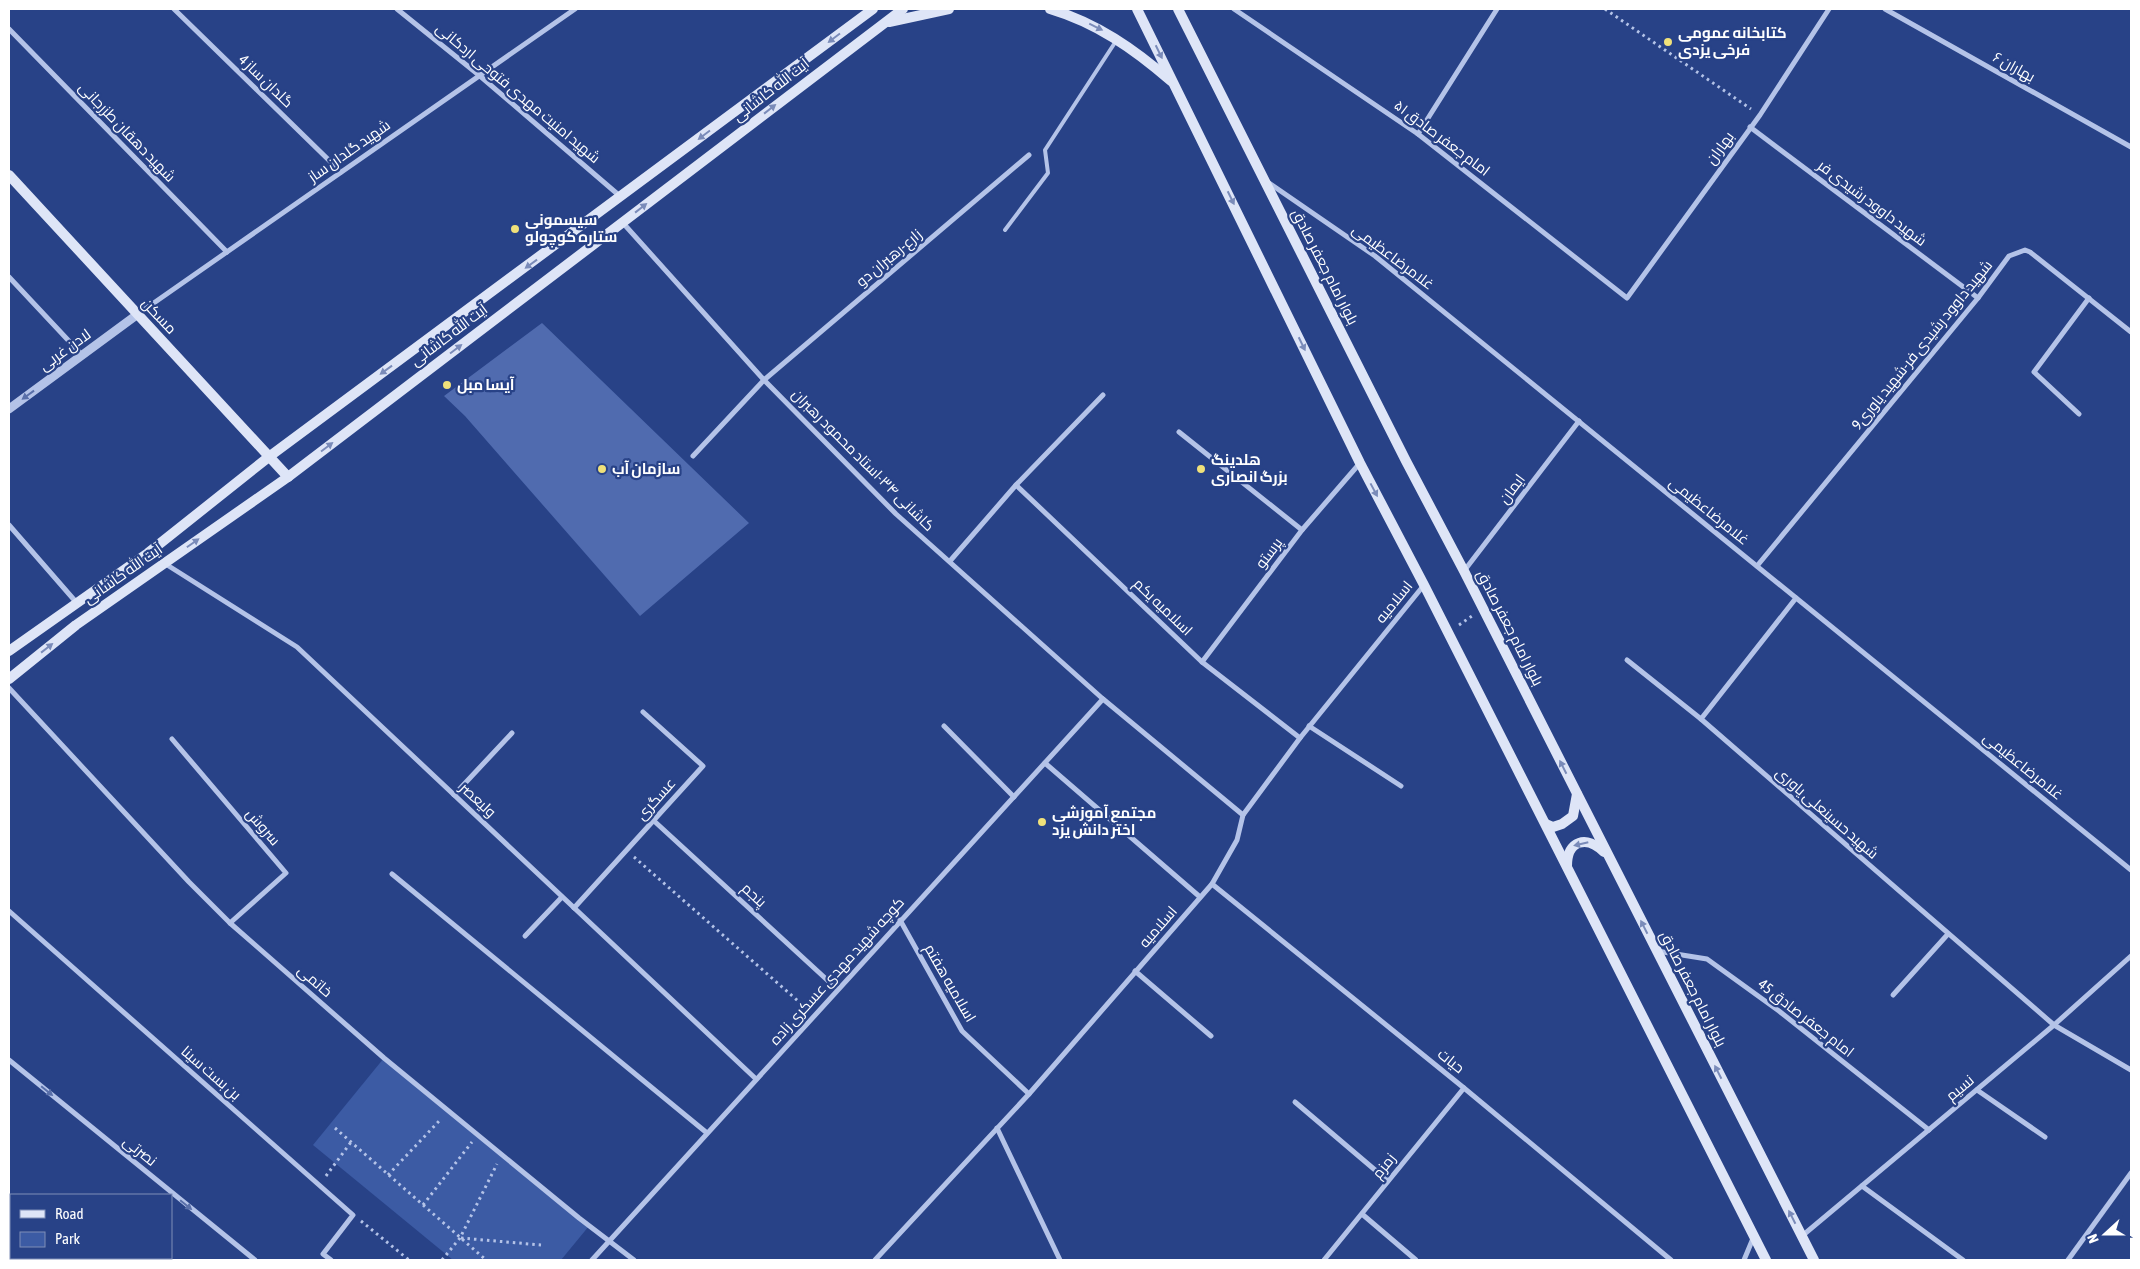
<svg xmlns="http://www.w3.org/2000/svg" width="2140" height="1269" font-family="'Asap Condensed',Cairo,sans-serif">
	<style>
		.green { fill: #3c5ba4 }
		.building { fill: #506baf }
		.lines { fill: none; stroke-linecap: round; stroke-linejoin: round }
		.path { stroke: #b4c3e8; stroke-width: 3; stroke-dasharray: 2.5 4; stroke-linecap: butt }
		.service { stroke: #b4c3e8; stroke-width: 4 }
		.minor { stroke: #b4c3e8; stroke-width: 5 }
		.tertiary { stroke: #b4c3e8; stroke-width: 9 }
		.secondary { stroke: #dee5f7; stroke-width: 10 }
		.oneway { fill: #7a8bb9 }
		.oneway2 { fill: #596fa9 }
		.poi-dot { fill: #f0e17a; stroke: #284287; stroke-width: 2 }
		.labels { text-anchor: middle; stroke-width: 4.5; stroke-linejoin: round; paint-order: stroke }
		.poi-label { font-size: 15px; font-weight: bold; fill: #fff; stroke: #284287; text-anchor: start }
		.street-label { font-size: 15px; fill: #fff; stroke: #284287 }
	</style>
	<rect width="100%" height="100%" fill="#284287"/>
	<!-- green -->
	<path class="green" d="M384,1058l205,168 -28,34h-108l-140,-115z"/>
	<!-- building -->
	<path class="building" d="M542,323l207,200 -109,93 -175,-200 -21,-20z"/>
	<g class="lines">
		<!-- path -->
		<g class="path">
			<path d="M1605,9l146,100"/>
			<path d="M1459,625l13,-9"/>
			<path d="M634,857l172,151"/>
			<path d="M335,1128l151,132"/>
			<path d="M388,1175l53,-56"/>
			<path d="M326,1176l25,-34"/>
			<path d="M423,1205l49,-63"/>
			<path d="M361,1221l48,39"/>
			<path d="M461,1238l80,7"/>
			<path d="M442,1260l18,-22 37,-74"/>
		</g>
		<!-- service -->
		<path class="service" d="M1005,230l43,-57 -3,-23 71,-109"/>
		<!-- minor -->
		<g class="minor">
			<path d="M174,9l167,163"/>
			<path d="M397,9l83,67 141,121"/>
			<path d="M1234,9l184,125 209,164 133,-183 69,-106"/>
			<path d="M1885,9l246,138"/>
			<path d="M9,29l218,223"/>
			<path d="M1750,127l228,171"/>
			<path d="M1418,134l79,-125"/>
			<path d="M1269,183l106,73 756,614"/>
			<path d="M623,223l141,157 132,134 207,185 140,116"/>
			<path d="M9,277l73,78"/>
			<path d="M138,314l437,-305"/>
			<path d="M2079,414l-45,-42 55,-74"/>
			<path d="M1179,432l123,98"/>
			<path d="M693,456l71,-76 265,-225"/>
			<path d="M1016,485l186,177 98,76"/>
			<path d="M9,525l67,77"/>
			<path d="M950,561l66,-76 87,-90"/>
			<path d="M164,563l133,84 459,432"/>
			<path d="M1757,566l221,-268 31,-42 16,-6 5,2 101,80"/>
			<path d="M1464,571l115,-150"/>
			<path d="M1796,598l-95,121 353,306 77,45"/>
			<path d="M1627,660l74,59"/>
			<path d="M1202,662l100,-132 58,-67"/>
			<path d="M9,688l180,194 41,41 154,135 195,160 55,42"/>
			<path d="M944,726l70,71"/>
			<path d="M1309,726l92,60"/>
			<path d="M172,739l114,134 -56,50"/>
			<path d="M1045,763l155,134"/>
			<path d="M454,795l58,-62"/>
			<path d="M653,820l184,169"/>
			<path d="M392,874l315,259"/>
			<path d="M1212,884l252,204 207,172"/>
			<path d="M574,908l129,-142 -60,-54"/>
			<path d="M9,911l344,304 -30,39 8,6"/>
			<path d="M900,920l62,111 67,63"/>
			<path d="M525,936l37,-39"/>
			<path d="M1657,951l50,8 72,52 150,119"/>
			<path d="M1135,971l76,65"/>
			<path d="M1893,995l55,-61"/>
			<path d="M9,1060l246,200"/>
			<path d="M1977,1090l68,47"/>
			<path d="M1295,1102l93,79"/>
			<path d="M997,1128l63,132"/>
			<path d="M1862,1186l101,74"/>
			<path d="M1362,1214l54,46"/>
			<path d="M1802,1236l252,-211 77,-69"/>
			<path d="M592,1260l511,-561"/>
			<path d="M875,1260l154,-166 183,-210 25,-44 6,-25 57,-77 124,-153"/>
			<path d="M1324,1260l140,-172"/>
			<path d="M1744,1260l10,-24"/>
			<path d="M2068,1260l63,-87"/>
		</g>
		<!-- tertiary -->
		<path class="tertiary" d="M9,409l129,-95"/>
		<!-- secondary -->
		<g class="secondary">
			<path d="M1050,9c47,14 84,40 121,72"/>
			<path d="M1137,9l223,454 64,122 342,675"/>
			<path d="M1178,9l228,452 58,110 350,689"/>
			<path d="M889,22l60,-13"/>
			<path d="M9,175l279,302"/>
			<path d="M9,651l139,-98 122,-97 603,-447"/>
			<path d="M9,679l67,-54 212,-148 615,-468"/>
			<path d="M1546,824l7,3 9,-3 11,-8 4,-22"/>
			<path d="M1567,866c0,-26 20,-31 37,-14"/>
		</g>
	</g>
	<!-- one-way arrows -->
	<defs><path id="oneway-solid" d="M-6-.8H1V-3.2L6.5 0L1 3.2V.8H-6Z" transform="scale(1.25)"/></defs>
	<g class="oneway">
		<use href="#oneway-solid" transform="translate(1096 27) rotate(26)"/>
		<use href="#oneway-solid" transform="translate(834 38) rotate(143)"/>
		<use href="#oneway-solid" transform="translate(1159 52) rotate(64)"/>
		<use href="#oneway-solid" transform="translate(770 109) rotate(-38)"/>
		<use href="#oneway-solid" transform="translate(704 135) rotate(143)"/>
		<use href="#oneway-solid" transform="translate(1231 198) rotate(64)"/>
		<use href="#oneway-solid" transform="translate(641 208) rotate(-38)"/>
		<use href="#oneway-solid" transform="translate(531 264) rotate(144)"/>
		<use href="#oneway-solid" transform="translate(1302 344) rotate(64)"/>
		<use href="#oneway-solid" transform="translate(456 349) rotate(-37)"/>
		<use href="#oneway-solid" transform="translate(386 370) rotate(144)"/>
		<use href="#oneway-solid" transform="translate(327 447) rotate(-37)"/>
		<use href="#oneway-solid" transform="translate(1374 490) rotate(62)"/>
		<use href="#oneway-solid" transform="translate(193 543) rotate(-35)"/>
		<use href="#oneway-solid" transform="translate(47 648) rotate(-38)"/>
		<use href="#oneway-solid" transform="translate(1563 767) rotate(-117)"/>
		<use href="#oneway-solid" transform="translate(1581 844) rotate(167)"/>
		<use href="#oneway-solid" transform="translate(1644 927) rotate(-117)"/>
		<use href="#oneway-solid" transform="translate(1718 1072) rotate(-117)"/>
		<use href="#oneway-solid" transform="translate(1792 1217) rotate(-117)"/>
	</g>
	<g class="oneway2">
		<use href="#oneway-solid" transform="translate(28 395) rotate(144)"/>
		<use href="#oneway-solid" transform="translate(47 1091) rotate(39)"/>
		<use href="#oneway-solid" transform="translate(186 1205) rotate(39)"/>
	</g>
	<!-- markers -->
	<g class="poi-dot">
		<circle cx="1668" cy="42" r="5"/>
		<circle cx="515" cy="229" r="5"/>
		<circle cx="447" cy="385" r="5"/>
		<circle cx="602" cy="469" r="5"/>
		<circle cx="1201" cy="469" r="5"/>
		<circle cx="1042" cy="822" r="5"/>
	</g>
	<g class="labels">
		<!-- poi labels -->
		<g class="poi-label">
			<text x="1678" y="38">کتابخانه عمومی<tspan x="1678" dy="17">فرخی یزدی</tspan></text>
			<text x="525" y="225">سیسمونی<tspan x="525" dy="17">ستاره کوچولو</tspan></text>
			<text x="457" y="390">آیسا مبل</text>
			<text x="1211" y="465">هلدینگ<tspan x="1211" dy="17">بزرگ انصاری</tspan></text>
			<text x="612" y="474">سازمان آب</text>
			<text x="1052" y="818">مجتمع آموزشی<tspan x="1052" dy="17">اختر دانش یزد</tspan></text>
		</g>
		<!-- street labels -->
		<g class="street-label">
			<text transform="translate(2014 67) rotate(29)" y="5">بهاران ۶</text>
			<text transform="translate(266 81) rotate(44)" y="5">گلدان ساز 4</text>
			<text transform="translate(771 90) rotate(-38)" y="5">آیت الله کاشانی</text>
			<text transform="translate(518 93) rotate(40)" y="5">شهید امنیت مهدی فتوحی اردکانی</text>
			<text transform="translate(127 132) rotate(46)" y="5">شهید دهقان طزرجانی</text>
			<text transform="translate(1442 138) rotate(37)" y="5">امام جعفر صادق ۵۱</text>
			<text transform="translate(1720 148) rotate(-54)" y="5">بهاران</text>
			<text transform="translate(349 151) rotate(-35)" y="5">شهید گلدان ساز</text>
			<text transform="translate(1872 203) rotate(37)" y="5">شهید داوود رشیدی فر</text>
			<text transform="translate(1393 257) rotate(37)" y="5">غلامرضاعظیمی</text>
			<text transform="translate(889 258) rotate(-40)" y="5">زارع-رهبران دو</text>
			<text transform="translate(1325 267) rotate(63)" y="5">بلوار امام جعفر صادق</text>
			<text transform="translate(159 316) rotate(47)" y="5">مسکن</text>
			<text transform="translate(449 335) rotate(-37)" y="5">آیت الله کاشانی</text>
			<text transform="translate(1922 345) rotate(-51)" y="5">شهید داوود رشیدی فر-شهید یاوری9</text>
			<text transform="translate(65 350) rotate(-36)" y="5">لادن غربی</text>
			<text transform="translate(863 460) rotate(45)" y="5">کاشانی ۳۴-استاد محمود رهبران</text>
			<text transform="translate(1512 489) rotate(-53)" y="5">ایمان</text>
			<text transform="translate(1709 511) rotate(39)" y="5">غلامرضاعظیمی</text>
			<text transform="translate(1269 553) rotate(-53)" y="5">پرستو</text>
			<text transform="translate(123 574) rotate(-35)" y="5">آیت الله کاشانی</text>
			<text transform="translate(1394 602) rotate(-51)" y="5">اسلامیه</text>
			<text transform="translate(1163 607) rotate(44)" y="5">اسلامیه یکم</text>
			<text transform="translate(1510 628) rotate(63)" y="5">بلوار امام جعفر صادق</text>
			<text transform="translate(2023 766) rotate(39)" y="5">غلامرضاعظیمی</text>
			<text transform="translate(656 799) rotate(-48)" y="5">عسگری</text>
			<text transform="translate(478 800) rotate(43)" y="5">ولیعصر</text>
			<text transform="translate(1827 813) rotate(41)" y="5">شهید حسینعلی یاوری</text>
			<text transform="translate(263 827) rotate(49)" y="5">سروش</text>
			<text transform="translate(754 895) rotate(43)" y="5">پنجم</text>
			<text transform="translate(1158 927) rotate(-49)" y="5">اسلامیه</text>
			<text transform="translate(837 971) rotate(-48)" y="5">کوچه شهید مهدی عسکری زاده</text>
			<text transform="translate(315 981) rotate(41)" y="5">خاتمی</text>
			<text transform="translate(950 983) rotate(60)" y="5">اسلامیه هفتم</text>
			<text transform="translate(1693 989) rotate(63)" y="5">بلوار امام جعفر صادق</text>
			<text transform="translate(1806 1018) rotate(38)" y="5">امام جعفر صادق 45</text>
			<text transform="translate(1451 1061) rotate(39)" y="5">حیات</text>
			<text transform="translate(211 1073) rotate(41)" y="5">بن بست سینا</text>
			<text transform="translate(1960 1088) rotate(-40)" y="5">نسیم</text>
			<text transform="translate(140 1151) rotate(39)" y="5">نصرتی</text>
			<text transform="translate(1384 1166) rotate(-51)" y="5">زمزم</text>
		</g>
	</g>
	<!-- border -->
	<rect width="2140" height="1269" fill="none" stroke="#ffffff" stroke-width="20"/>
	<!-- legend -->
	<rect x="10" y="1194" width="162" height="65" fill="#284287" stroke="#7e8eb7"/>
	<rect x="20" y="1210" width="25" height="8" fill="#dee5f7" stroke="#7e8eb7"/>
	<text x="55" y="1219" font-size="15" fill="#ffffff">Road</text>
	<rect x="20" y="1232" width="25" height="15" fill="#3c5ba4" stroke="#7e8eb7"/>
	<text x="55" y="1244" font-size="15" fill="#ffffff">Park</text>
	<!-- north arrow -->
	<g transform="translate(2105 1234) rotate(249)" stroke="#284287" stroke-width="4" paint-order="stroke">
	<path d="M0-4L9 19L0 12L-9 19Z" fill="#ffffff"/>
	<text y="-8" font-size="14" font-weight="bold" text-anchor="middle" fill="#ffffff">N</text>
	</g>
</svg>
